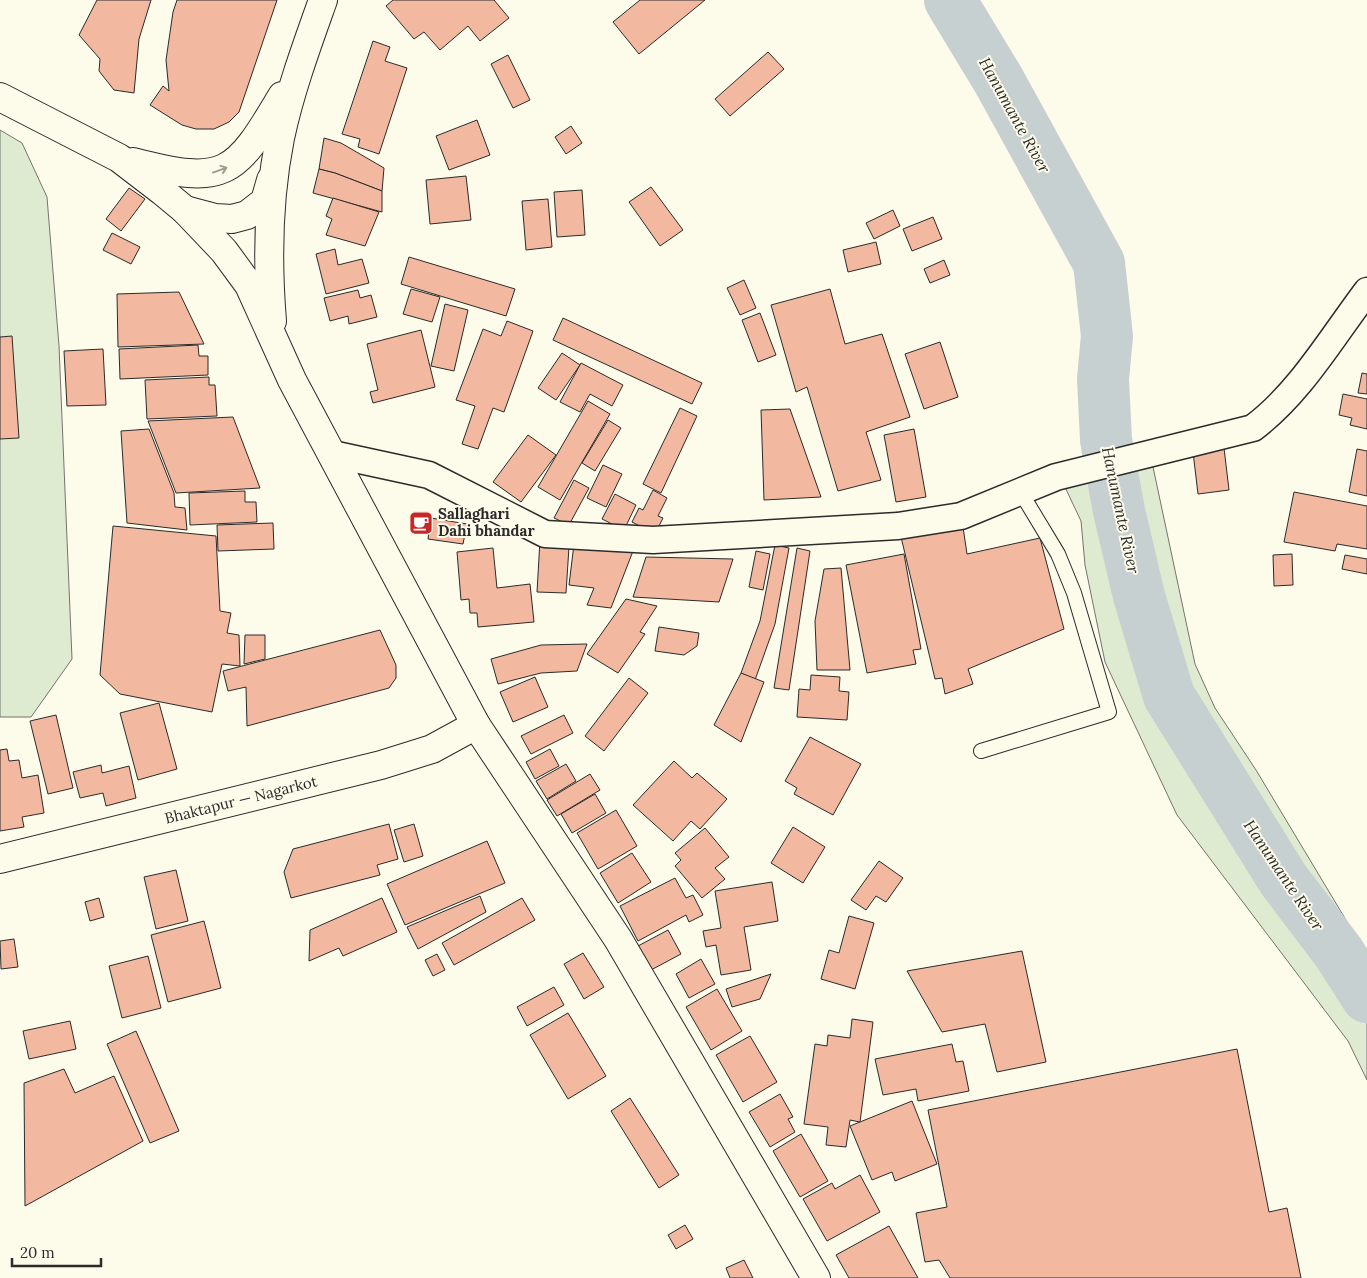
<svg xmlns="http://www.w3.org/2000/svg" width="1367" height="1278" font-family="Lora,serif">
	<style>
		.green { fill: #deebd1; stroke: #74746e }
		.lines { fill: none; stroke-linecap: round; stroke-linejoin: round }
		.river { stroke: #c7d0d0; stroke-width: 52 }
		.building { fill: #f2b8a0; stroke: #2b2b2b }
		.lane-casing { stroke: #2b2b2b; stroke-width: 16 }
		.street-casing { stroke: #2b2b2b; stroke-width: 29 }
		.primary-casing { stroke: #2b2b2b; stroke-width: 30 }
		.lane { stroke: #fdfbea; stroke-width: 14 }
		.street { stroke: #fdfbea; stroke-width: 26 }
		.primary { stroke: #fdfbea; stroke-width: 28 }
		.oneway { stroke: #9e9d94 }
		.labels { text-anchor: middle; stroke-width: 4; stroke-linejoin: round; paint-order: stroke }
		.poi-label { font-size: 15px; font-weight: bold; fill: #2b2b2b; stroke: #fdfbea; text-anchor: start }
		.street-label { font-size: 15px; fill: #2b2b2b; stroke: #fdfbea }
		.water-label { font-size: 16px; font-style: italic; fill: #2b2b2b; stroke: #fdfbea }
	</style>
	<rect width="100%" height="100%" fill="#fdfbea"/>
	<!-- green -->
	<g class="green">
		<path d="M0,130l22,13 25,54 12,149 13,313 -41,58h-31z"/>
		<path d="M1153,467l42,197 20,44 41,62 111,185v125l-19,-39 -171,-226 -72,-153 -20,-97 -4,-44 -17,-36z"/>
	</g>
	<g class="lines">
		<!-- river -->
		<path class="river" d="M950,0l49,81 100,182 8,73 -4,43 3,61 13,71 20,85 30,100 114,183 56,74 28,44"/>
	</g>
	<!-- building -->
	<g class="building">
		<path d="M97,0h54l-12,39 -5,54 -20,-3 -15,-19 1,-12 -21,-24z"/>
		<path d="M177,0h100l-38,112 -10,10 -15,7h-18l-14,-4 -32,-20 13,-19 6,5 -3,-31 7,-48z"/>
		<path d="M393,0h101l15,18 -29,23 -12,-15 -28,24 -16,-18 -10,7 -28,-33z"/>
		<path d="M640,0h65l-66,54 -26,-32z"/>
		<path d="M373,41l17,6 -5,14 22,7 -28,86 -21,-7 2,-8 -18,-5z"/>
		<path d="M768,52l16,17 -54,47 -15,-17z"/>
		<path d="M508,55l22,45 -17,8 -22,-44z"/>
		<path d="M477,120l13,35 -41,15 -13,-34z"/>
		<path d="M571,126l11,17 -16,11 -11,-17z"/>
		<path d="M324,138l17,5 43,25 -2,23 -47,-18 -16,-4z"/>
		<path d="M319,169l16,4 47,18v21l-69,-19z"/>
		<path d="M466,176l5,44 -41,4 -4,-44z"/>
		<path d="M651,187l32,43 -23,16 -31,-44z"/>
		<path d="M129,188l16,11 -24,32 -15,-12z"/>
		<path d="M582,190l3,45 -28,2 -3,-45z"/>
		<path d="M333,198l46,14 -14,34 -39,-11 6,-16 -6,-3z"/>
		<path d="M548,199l4,48 -26,3 -4,-49z"/>
		<path d="M893,210l7,16 -26,13 -8,-16z"/>
		<path d="M933,217l9,22 -30,12 -9,-22z"/>
		<path d="M112,233l28,14 -9,17 -28,-14z"/>
		<path d="M876,242l5,22 -33,8 -5,-22z"/>
		<path d="M335,249l3,16 24,-6 7,24 -43,11 -10,-40z"/>
		<path d="M409,257l106,32 -9,27 -105,-32z"/>
		<path d="M944,260l6,15 -20,8 -6,-14z"/>
		<path d="M744,280l12,28 -16,7 -13,-27z"/>
		<path d="M411,289l29,8 -8,25 -29,-8z"/>
		<path d="M830,289l15,55 37,-10 28,83 -44,15 15,48 -43,11 -31,-104 -11,5 -25,-87z"/>
		<path d="M358,290l2,8 11,-3 6,22 -28,7 -1,-8 -18,5 -6,-23z"/>
		<path d="M179,292l25,52 -86,3 -1,-53z"/>
		<path d="M445,304l23,6 -14,61 -23,-5z"/>
		<path d="M760,313l16,42 -18,7 -16,-42z"/>
		<path d="M563,318l139,65 -10,21 -139,-64z"/>
		<path d="M507,321l26,10 -29,81 -11,-4 -15,41 -16,-5 13,-38 -19,-6 27,-71 18,7z"/>
		<path d="M421,330l14,57 -62,16 -3,-11 8,-2 -11,-46z"/>
		<path d="M12,336l7,102 -19,1v-102z"/>
		<path d="M940,342l18,55 -34,12 -19,-55z"/>
		<path d="M198,345l1,11h9v19l-88,4 -1,-30z"/>
		<path d="M103,349l3,56 -39,1 -3,-55z"/>
		<path d="M562,353l18,12 -24,35 -18,-12z"/>
		<path d="M581,363l42,22 -11,21 -22,-12 -10,18 -20,-10z"/>
		<path d="M1362,373l5,1v20l-9,-1z"/>
		<path d="M209,377v8h6l2,31 -70,3 -2,-39z"/>
		<path d="M1343,394l24,5v30l-17,-4 2,-7 -13,-3z"/>
		<path d="M588,401l22,13 -50,86 -22,-13z"/>
		<path d="M680,408l17,8 -36,77 -18,-9z"/>
		<path d="M790,409l31,88 -57,3 -3,-90z"/>
		<path d="M233,417l27,71 -84,5 -28,-72z"/>
		<path d="M608,420l13,8 -26,43 -13,-8z"/>
		<path d="M149,429l25,64 1,14 10,1 2,22 -60,-7 -6,-92z"/>
		<path d="M914,429l12,68 -30,5 -12,-67z"/>
		<path d="M528,435l28,20 -35,47 -28,-20z"/>
		<path d="M1224,448l5,42 -31,4 -5,-42z"/>
		<path d="M1357,449l10,2v45l-18,-4z"/>
		<path d="M603,465l19,9 -16,33 -19,-9z"/>
		<path d="M574,480l15,8 -20,37 -15,-7z"/>
		<path d="M653,490l14,8 -9,18 5,2 -8,16 -23,-12 7,-14 4,2z"/>
		<path d="M245,491v11h11l1,20 -67,3 -1,-32z"/>
		<path d="M1294,492l73,14v43l-30,-5 -2,7 -51,-9z"/>
		<path d="M615,494l21,11 -12,25 -22,-11z"/>
		<path d="M431,518l36,6 -4,20 -35,-5z"/>
		<path d="M273,523l1,26 -56,2 -1,-26z"/>
		<path d="M113,526l103,10 4,75 11,2 -4,20 12,2 1,31 -18,-2 -10,48 -92,-18 -20,-19z"/>
		<path d="M963,527l4,27 73,-16 24,91 -96,40 5,15 -28,10 -3,-16 -7,1 -34,-142z"/>
		<path d="M540,540l29,7 -3,46 -29,-1z"/>
		<path d="M574,544l59,7 -22,57 -24,-3 7,-17 -25,-3z"/>
		<path d="M775,545l14,3 -14,76 -20,56 -14,-7 19,-52z"/>
		<path d="M493,548l4,40 33,-4 4,38 -56,5 -1,-14h-7l-1,-14 -8,1 -4,-48z"/>
		<path d="M797,548l13,3 -21,139 -15,-2z"/>
		<path d="M756,551l14,3 -7,36 -14,-3z"/>
		<path d="M904,554l17,95 -8,1 3,14 -49,9 -21,-108z"/>
		<path d="M1292,554l1,31 -19,1 -1,-31z"/>
		<path d="M1345,555l22,4v15l-25,-5z"/>
		<path d="M646,557l87,2 -14,43 -86,-5z"/>
		<path d="M841,568l9,102h-33l-2,-49 9,-52z"/>
		<path d="M626,599l31,7 -17,26 5,2 -27,39 -31,-19z"/>
		<path d="M659,627l40,6 -2,13 -13,9 -29,-4z"/>
		<path d="M380,630l16,35v13l-7,10 -142,38 -1,-39 -18,4 -5,-20z"/>
		<path d="M245,635h20v24l-21,5z"/>
		<path d="M587,644l-10,27 -36,2 -43,11 -7,-25 50,-14z"/>
		<path d="M741,673l23,9 -23,60 -27,-17z"/>
		<path d="M811,675l29,2 -1,14 10,1 -2,28 -50,-3 2,-28 11,1z"/>
		<path d="M535,677l13,30 -35,15 -13,-30z"/>
		<path d="M629,678l19,15 -44,58 -19,-15z"/>
		<path d="M159,703l18,66 -39,11 -18,-67z"/>
		<path d="M56,715l17,73 -25,6 -18,-73z"/>
		<path d="M564,715l9,18 -42,21 -10,-18z"/>
		<path d="M810,737l51,27 -28,51 -39,-21 3,-6 -12,-7z"/>
		<path d="M7,749l2,12 10,-1 3,18 16,-3 6,38 -22,4 2,10 -24,4v-81z"/>
		<path d="M550,749l9,17 -24,13 -9,-17z"/>
		<path d="M674,761l18,17 5,-5 30,26 -27,30 -9,-8 -18,20 -40,-36z"/>
		<path d="M566,764l10,17 -29,18 -11,-18z"/>
		<path d="M101,765l1,8 27,-7 7,32 -30,8 -3,-13 -23,5 -7,-26z"/>
		<path d="M590,774l10,16 -43,26 -10,-16z"/>
		<path d="M595,794l11,19 -34,20 -11,-19z"/>
		<path d="M616,810l21,36 -39,23 -21,-36z"/>
		<path d="M389,824l9,35 -21,6 3,10 -89,23 -7,-26 9,-23z"/>
		<path d="M414,824l9,32 -19,6 -10,-32z"/>
		<path d="M793,827l32,20 -22,36 -32,-20z"/>
		<path d="M705,828l24,29 -14,11 10,11 -23,19 -27,-32 6,-6 -6,-7z"/>
		<path d="M487,841l18,42 -100,42 -18,-41z"/>
		<path d="M632,853l19,29 -33,21 -18,-30z"/>
		<path d="M879,861l24,17 -17,24 -10,-6 -10,14 -15,-10z"/>
		<path d="M176,870l12,51 -32,8 -12,-52z"/>
		<path d="M675,878l11,20 7,-3 10,20 -14,7 -3,-7 -48,26 -18,-35z"/>
		<path d="M772,882l6,39 -34,6 7,43 -30,5 -5,-30 -10,2 -3,-16 18,-3 -6,-37z"/>
		<path d="M480,896l6,16 -68,37 -11,-22z"/>
		<path d="M99,898l5,19 -14,4 -5,-19z"/>
		<path d="M382,898l15,34 -54,24 -4,-8 -30,13 1,-31z"/>
		<path d="M522,898l13,22 -81,45 -12,-22z"/>
		<path d="M849,916l25,7 -19,66 -34,-10 8,-29 10,3z"/>
		<path d="M204,921l17,67 -53,14 -17,-67z"/>
		<path d="M668,930l13,24 -30,16 -13,-24z"/>
		<path d="M14,939l4,28 -17,2 -1,-28z"/>
		<path d="M1022,951l24,111 -49,10 -12,-48 -43,8 -35,-61z"/>
		<path d="M583,953l21,34 -20,12 -20,-35z"/>
		<path d="M437,954l8,16 -12,6 -8,-16z"/>
		<path d="M148,956l13,52 -39,10 -13,-52z"/>
		<path d="M701,959l14,25 -26,14 -13,-24z"/>
		<path d="M771,974l-11,25 -28,8 -6,-18z"/>
		<path d="M554,987l10,18 -37,21 -10,-19z"/>
		<path d="M717,989l25,42 -31,19 -25,-43z"/>
		<path d="M568,1013l38,63 -38,23 -38,-64z"/>
		<path d="M852,1019l21,3 -13,100 -10,-2 -4,27 -20,-2 2,-18 -24,-3 11,-80 12,2 1,-11 22,3z"/>
		<path d="M70,1021l6,28 -47,10 -6,-28z"/>
		<path d="M136,1031l43,100 -29,12 -43,-99z"/>
		<path d="M750,1036l27,46 -34,20 -27,-47z"/>
		<path d="M952,1044l4,18 7,-1 6,30 -51,10 -2,-12 -33,6 -8,-36z"/>
		<path d="M1237,1049l32,163 18,-4 14,70h-351l-11,-18 -14,2 -9,-49 31,-6 -19,-97z"/>
		<path d="M64,1069l11,24 39,-17 29,65 -118,65 -1,-123z"/>
		<path d="M780,1094l13,23 -5,2 7,13 -25,15 -21,-35z"/>
		<path d="M630,1098l49,77 -20,13 -48,-77z"/>
		<path d="M912,1101l25,63 -42,17 -3,-9 -20,8 -22,-54z"/>
		<path d="M801,1134l27,47 -28,16 -27,-46z"/>
		<path d="M860,1175l20,37 -53,29 -24,-42 29,-16 3,6z"/>
		<path d="M685,1225l8,14 -17,10 -8,-14z"/>
		<path d="M889,1226l29,52h-69l-13,-23z"/>
		<path d="M744,1260l9,18h-23l-4,-10z"/>
	</g>
	<g class="lines">
		<!-- lane casing -->
		<g class="lane-casing">
			<path id="lane" d="M981,751l128,-39 -35,-119 -16,-39 -38,-63"/>
		</g>
		<!-- street casing -->
		<g class="street-casing">
			<path id="street" d="M332,454l97,21 116,59 108,6 245,-14 63,-10 95,-39 197,-49c47,-35 79,-91 114,-137"/>
		</g>
		<!-- primary casing -->
		<g class="primary-casing">
			<g id="primary">
				<path d="M0,97l119,61 43,33 23,19 39,41 25,34 43,95 184,345 142,214 198,339"/>
				<path d="M133,162c92,24 102,14 149,-66"/>
				<path d="M185,210l30,8 17,1 15,-4 18,-14 6,-21"/>
				<path d="M272,321c-5,-61 -4,-123 8,-183 10,-47 27,-93 43,-138"/>
				<path d="M0,859l381,-94 51,-16 44,-24"/>
			</g>
		</g>
		<!-- lane -->
		<use href="#lane" class="lane"/>
		<!-- street -->
		<use href="#street" class="street"/>
		<!-- primary -->
		<use href="#primary" class="primary"/>
	</g>
	<!-- one-way arrows -->
	<defs><path id="oneway-shaft" d="M-6 0H5M1.5-3L5.5 0L1.5 3" fill="none" stroke-width="1.6" stroke-linecap="round" stroke-linejoin="round" transform="scale(1.25)"/></defs>
	<use class="oneway" href="#oneway-shaft" transform="translate(220 170) rotate(-20)"/>
	<!-- icons -->
	<defs>
		<g id="cafe-square" transform="scale(1.25)"><rect x="-9" y="-9" width="18" height="18" rx="4" fill="#c62828" stroke="#fdfbea"/><path d="M-5.5-4.5H6V0H3Q3 3.5 0 3.5H-2.5Q-5.5 3.5-5.5 0ZM3-3.2v2h1.7v-2ZM-6 4.5H4V6H-6Z" fill="#fff"/></g>
	</defs>
	<g fill-rule="evenodd">
		<use href="#cafe-square" x="421" y="523"/>
	</g>
	<g class="labels">
		<!-- poi labels -->
		<g class="poi-label">
			<text x="438" y="519">Sallaghari<tspan x="438" dy="17">Dahi bhandar</tspan></text>
		</g>
		<!-- street labels -->
		<g class="street-label">
			<text transform="translate(241 800) rotate(-14)" y="5">Bhaktapur — Nagarkot</text>
		</g>
		<!-- water labels -->
		<g class="water-label">
			<text transform="translate(1015 115) rotate(61)" y="6">Hanumante River</text>
			<text transform="translate(1121 510) rotate(78)" y="6">Hanumante River</text>
			<text transform="translate(1284 875) rotate(56)" y="6">Hanumante River</text>
		</g>
	</g>
	<!-- scale -->
	<path d="M12 1258v8h89v-8" fill="none" stroke="#2b2b2b" stroke-width="2.5"/>
	<text x="20" y="1258" font-size="15" fill="#2b2b2b" stroke="#fdfbea" stroke-width="4" paint-order="stroke">20 m</text>
</svg>
